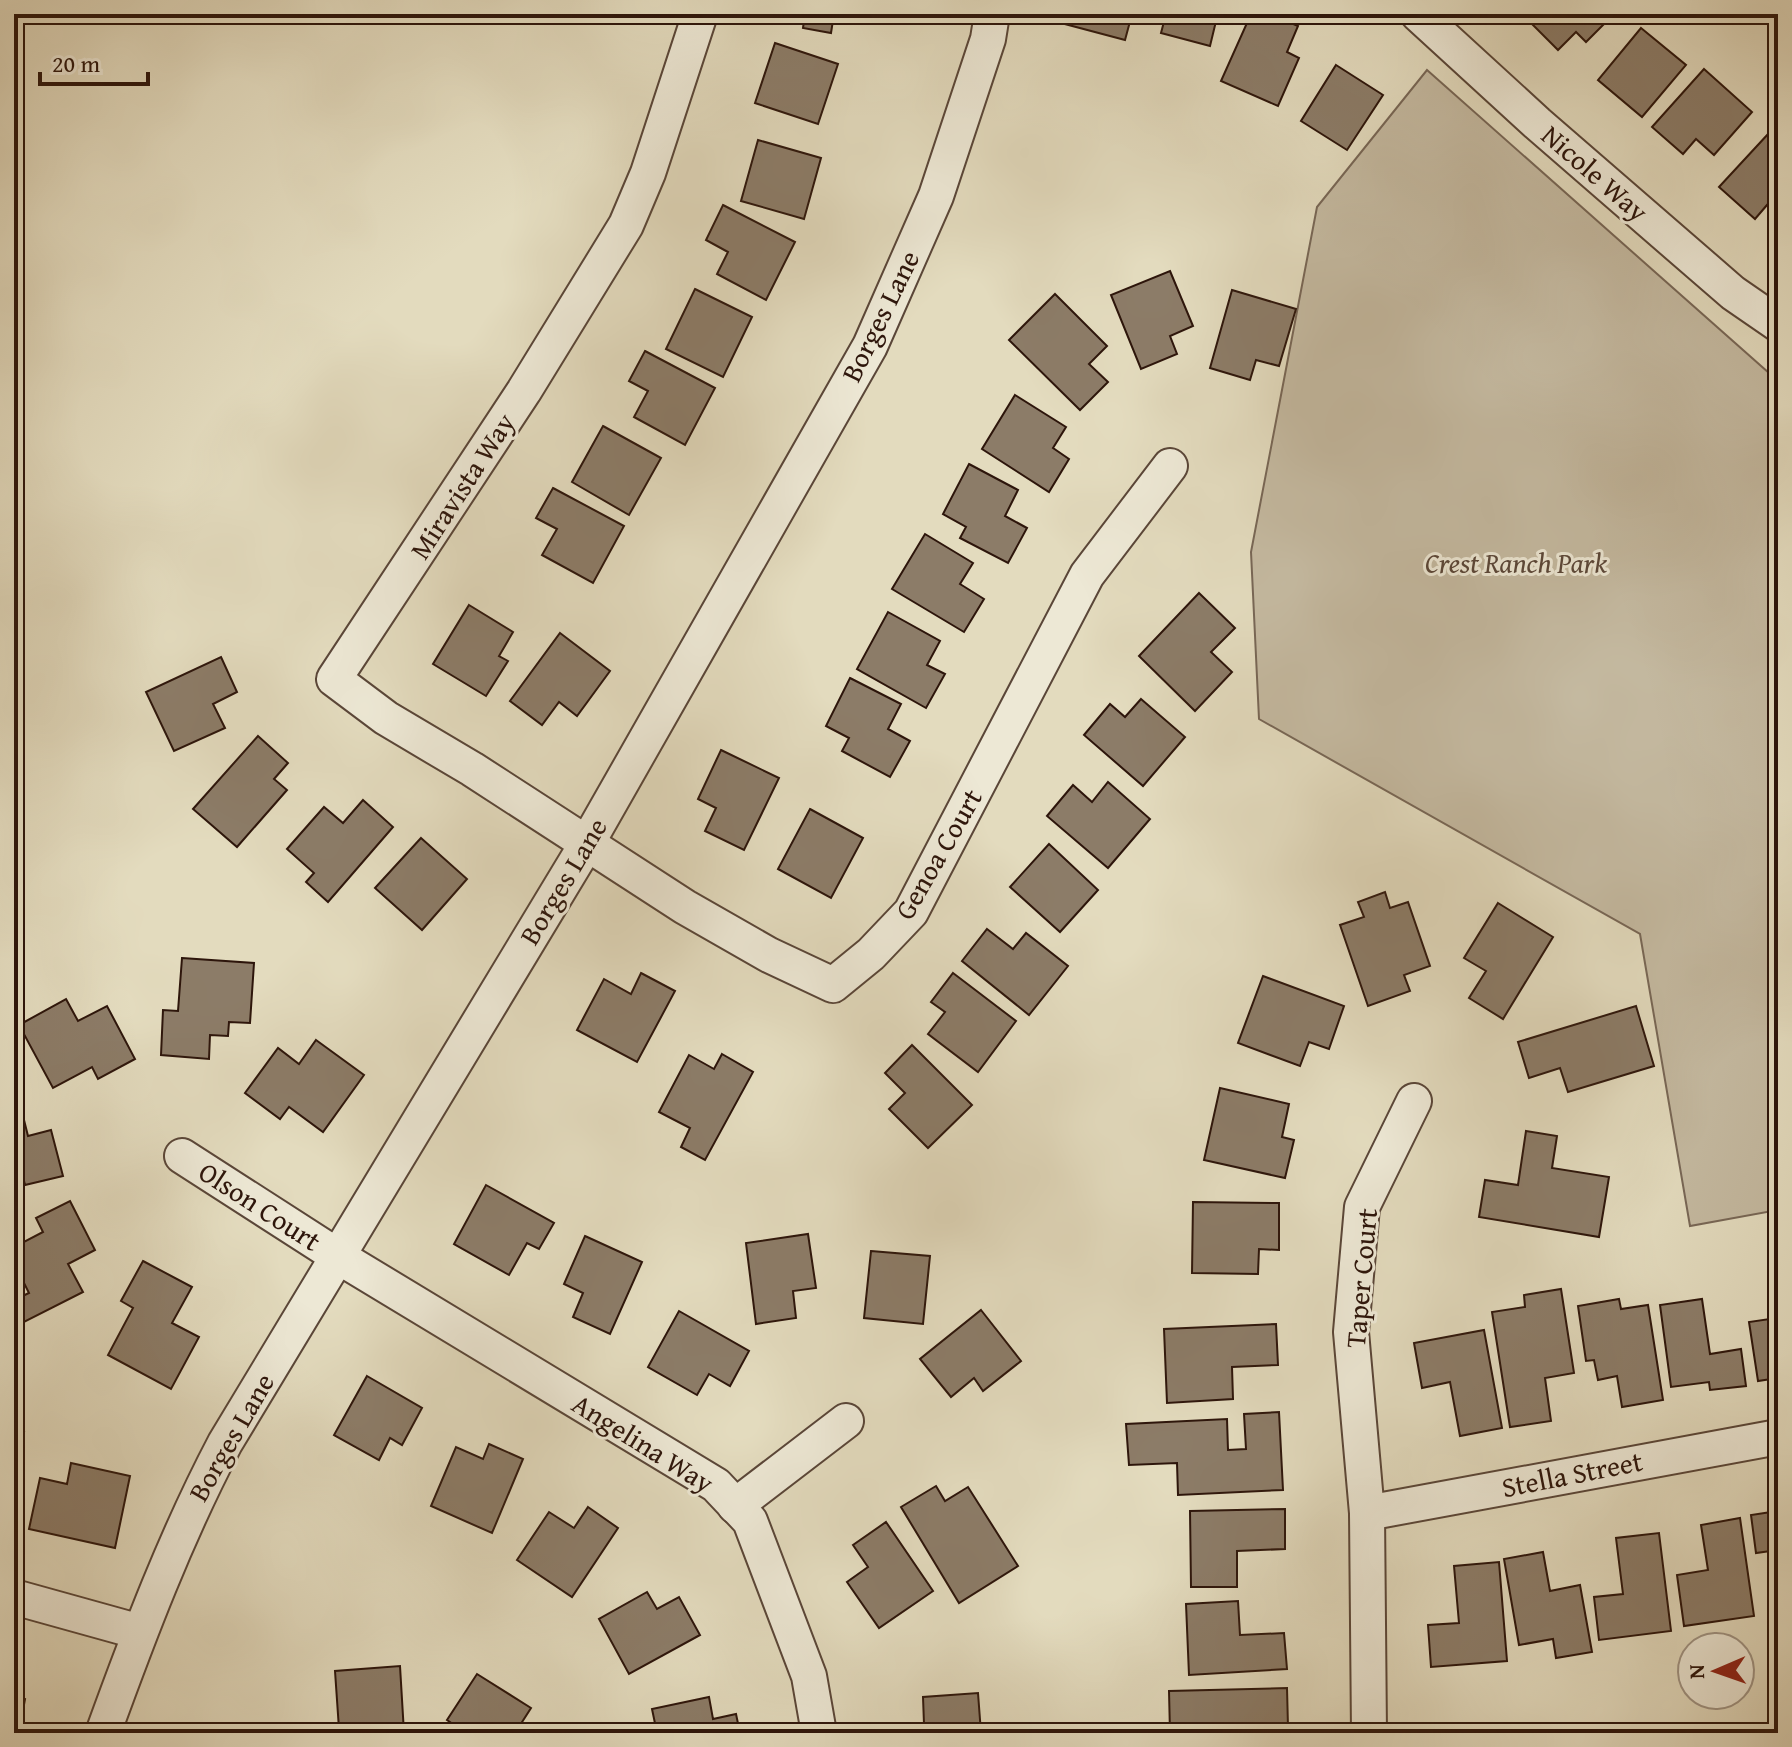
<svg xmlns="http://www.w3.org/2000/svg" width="1792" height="1747" font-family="'Gentium Book Plus',serif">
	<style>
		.green { fill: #c4b9a0; stroke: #786756; stroke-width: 2 }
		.building { fill: #8c7c68; stroke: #2d150b; stroke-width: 2 }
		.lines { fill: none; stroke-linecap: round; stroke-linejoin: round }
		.minor-casing { stroke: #5a4638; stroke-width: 38 }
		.minor { stroke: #ede8d5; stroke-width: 34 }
		.labels { text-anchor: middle; stroke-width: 6; stroke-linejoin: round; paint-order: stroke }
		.street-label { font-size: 28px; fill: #2d150b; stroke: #ede8d5 }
		.park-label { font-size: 28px; font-style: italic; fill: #5a4638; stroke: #ede8d5 }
	</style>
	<rect width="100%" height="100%" fill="#e3dbbe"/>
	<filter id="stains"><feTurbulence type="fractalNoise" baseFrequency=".0025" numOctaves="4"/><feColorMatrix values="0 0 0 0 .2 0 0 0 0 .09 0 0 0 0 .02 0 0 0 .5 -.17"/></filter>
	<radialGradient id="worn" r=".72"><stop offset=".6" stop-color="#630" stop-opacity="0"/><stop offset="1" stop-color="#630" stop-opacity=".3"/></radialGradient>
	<!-- green -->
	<path class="green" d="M1427,70l351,311v829l-88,16 -50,-292 -381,-215 -8,-167 66,-345z"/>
	<!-- building -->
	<g class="building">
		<path d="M805,14h29l-3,19 -28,-5z"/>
		<path d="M1064,14h68l-7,26 -64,-17z"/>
		<path d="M1166,14h71l-2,8 -18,-5 -7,29 -49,-13z"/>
		<path d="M1251,14h19l28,12 -11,26 12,6 -21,48 -57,-25z"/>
		<path d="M1530,14h84l-28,28 -10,-10 -18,18 -32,-32z"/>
		<path d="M1641,28l45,37 -44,52 -44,-37z"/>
		<path d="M775,43l63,21 -20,60 -63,-21z"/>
		<path d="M1336,65l47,30 -36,55 -46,-29z"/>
		<path d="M1704,69l48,43 -38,43 -18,-16 -13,15 -31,-27z"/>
		<path d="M1769,133l9,8v61l-5,-4 -18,21 -36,-32z"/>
		<path d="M758,140l63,18 -17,61 -63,-18z"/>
		<path d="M723,205l72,37 -29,58 -49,-26 11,-22 -22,-12z"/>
		<path d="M1170,271l23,55 -23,10 7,18 -36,15 -30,-74z"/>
		<path d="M695,289l57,28 -29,60 -57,-28z"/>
		<path d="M1232,290l64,19 -17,57 -23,-6 -6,20 -40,-12z"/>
		<path d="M1055,294l52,52 -18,18 19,18 -28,28 -71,-70z"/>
		<path d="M645,351l70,37 -30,57 -51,-28 14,-26 -19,-10z"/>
		<path d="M1015,395l51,32 -13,21 16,11 -20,33 -67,-43z"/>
		<path d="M603,426l58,32 -32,57 -57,-33z"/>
		<path d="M969,464l49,26 -13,26 22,12 -19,35 -48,-25 6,-11 -23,-13z"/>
		<path d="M553,488l71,38 -31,57 -51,-28 15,-26 -21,-11z"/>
		<path d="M925,534l48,29 -13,21 24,15 -20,33 -72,-43z"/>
		<path d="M1199,593l36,35 -24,24 21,20 -37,39 -56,-55z"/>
		<path d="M469,605l44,27 -14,24 9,5 -22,35 -53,-32z"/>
		<path d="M888,612l52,29 -13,24 18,9 -19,34 -69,-39z"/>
		<path d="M560,633l50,38 -33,45 -18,-14 -17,23 -32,-24z"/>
		<path d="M221,657l16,35 -24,12 12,24 -51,23 -28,-59z"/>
		<path d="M850,678l51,26 -13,25 22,12 -20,36 -48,-26 7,-13 -23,-12z"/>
		<path d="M1141,699l44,38 -42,49 -59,-51 26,-31 15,13z"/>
		<path d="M258,736l30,27 -14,16 13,11 -50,57 -44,-38z"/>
		<path d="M721,750l58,28 -35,72 -39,-19 11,-23 -18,-9z"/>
		<path d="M1108,782l42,37 -42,49 -61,-52 26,-31 19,17z"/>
		<path d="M363,800l30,27 -65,75 -22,-20 8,-9 -27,-24 37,-42 19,16z"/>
		<path d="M810,809l53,29 -32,60 -53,-29z"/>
		<path d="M421,838l46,41 -45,51 -47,-42z"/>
		<path d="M1049,844l49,46 -38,42 -50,-45z"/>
		<path d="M1385,892l5,16 18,-6 22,64 -26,9 6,16 -42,15 -28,-81 24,-8 -6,-15z"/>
		<path d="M1498,903l55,34 -50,82 -34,-21 17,-27 -22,-13z"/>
		<path d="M987,929l26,20 13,-16 42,33 -39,49 -67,-54z"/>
		<path d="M182,958l72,5 -4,60 -21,-1 -1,14 -18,-1 -1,24 -48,-4 2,-45 15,1z"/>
		<path d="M641,973l34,18 -38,71 -60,-32 27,-51 27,15z"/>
		<path d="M953,973l63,48 -38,51 -50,-38 17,-22 -14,-10z"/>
		<path d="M1263,976l81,30 -15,43 -20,-7 -9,24 -62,-23z"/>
		<path d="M66,999l12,22 29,-15 28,53 -37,20 -6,-12 -39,21 -34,-63z"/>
		<path d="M1636,1006l18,60 -86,26 -8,-24 -31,10 -11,-36z"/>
		<path d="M316,1040l48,35 -41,57 -34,-25 -9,12 -35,-26 33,-45 21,16z"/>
		<path d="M912,1045l60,60 -44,43 -39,-39 16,-16 -20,-20z"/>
		<path d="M722,1054l31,18 -48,88 -24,-13 9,-19 -31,-16 30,-57 25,14z"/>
		<path d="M1220,1088l69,16 -7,33 12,3 -9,38 -81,-18z"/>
		<path d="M24,1120l4,16 23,-6 12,46 -38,9 -2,-8 -9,2v-56z"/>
		<path d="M1526,1131l31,5 -5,32 57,9 -10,60 -120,-20 6,-37 33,5z"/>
		<path d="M486,1185l68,38 -15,26 -12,-6 -18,32 -55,-31z"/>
		<path d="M70,1201l25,49 -27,14 15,28 -61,31 -8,-15v-8l15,-7 -15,-30v-16l29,-15 -7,-14z"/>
		<path d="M1193,1202l86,1v47l-20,-1 -1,25 -66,-1z"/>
		<path d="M808,1234l8,54 -23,3 3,27 -40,6 -10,-81z"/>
		<path d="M585,1236l57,26 -32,72 -37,-17 10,-24 -19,-9z"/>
		<path d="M871,1251l59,5 -7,68 -59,-6z"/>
		<path d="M143,1261l49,26 -20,36 27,14 -28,52 -63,-34 25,-47 -12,-7z"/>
		<path d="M1561,1289l13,84 -29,5 6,43 -41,6 -18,-115 33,-5 -1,-12z"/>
		<path d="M1778,1294v84l-20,3 -9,-59 28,-4 -4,-23z"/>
		<path d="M1619,1299l2,10 27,-4 15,95 -41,7 -5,-31 -19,4 -4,-20 -8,1 -8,-55z"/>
		<path d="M1702,1299l8,55 31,-5 5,37 -36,4 -1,-8 -38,5 -11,-82z"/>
		<path d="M981,1310l40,51 -38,30 -9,-13 -23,19 -31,-38z"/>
		<path d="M679,1311l70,40 -19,35 -21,-12 -12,21 -49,-28z"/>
		<path d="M1276,1324l2,41 -46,2 1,32 -66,4 -3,-74z"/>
		<path d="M1484,1330l18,98 -42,8 -10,-54 -28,6 -8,-45z"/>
		<path d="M367,1376l55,32 -20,37 -12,-7 -11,22 -45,-25z"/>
		<path d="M1279,1412l4,78 -105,5 -1,-32 -48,2 -3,-41 101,-5 1,31 18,-1 -2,-35z"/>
		<path d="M14,1430l10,2 -10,44z"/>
		<path d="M489,1444l34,15 -31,74 -61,-27 25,-59 27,12z"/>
		<path d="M71,1463l59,13 -15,72 -86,-19 11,-51 27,6z"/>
		<path d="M14,1486l8,1 -8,37z"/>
		<path d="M936,1486l9,15 23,-14 50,79 -59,37 -58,-96z"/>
		<path d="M588,1507l30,21 -46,69 -55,-37 32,-48 25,16z"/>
		<path d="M1285,1509v40l-48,2v36h-46l-1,-76z"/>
		<path d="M1778,1511v39l-22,3 -5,-38z"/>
		<path d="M1740,1518l14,98 -70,10 -7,-51 31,-5 -7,-45z"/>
		<path d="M886,1522l47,69 -54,37 -32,-46 21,-15 -15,-22z"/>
		<path d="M1659,1533l12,98 -72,9 -5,-43 29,-3 -7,-56z"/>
		<path d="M1543,1552l7,39 30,-6 12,67 -36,6 -3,-19 -34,6 -15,-86z"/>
		<path d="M1499,1562l8,99 -76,6 -3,-42 31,-2 -5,-57z"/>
		<path d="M647,1592l10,17 22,-12 21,38 -71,39 -30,-55z"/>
		<path d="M1238,1601l2,34 44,-2 3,36 -98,6 -3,-71z"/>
		<path d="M400,1666l4,67h-39v-6l-26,2 -4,-58z"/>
		<path d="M477,1674l54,34 -16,25h-49l-19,-13z"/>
		<path d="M1287,1688l1,39 -46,2v4h-72l-1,-42z"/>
		<path d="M978,1693l3,40h-79l-1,-8 23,-1 -1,-27z"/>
		<path d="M14,1697l11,2 -6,34h-5z"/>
		<path d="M709,1697l4,22 23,-5 4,19h-83l-5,-24z"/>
		<path d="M245,1724l18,9h-23z"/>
		<path d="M1768,1725l1,8h-65z"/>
	</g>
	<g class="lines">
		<!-- minor casing -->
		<g class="minor-casing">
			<g id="minor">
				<path d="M700,14l-52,159 -22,52 -102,166 -190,288 52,39 86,51 213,138 84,48 64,30 38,-31 40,-42 176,-337 83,-109"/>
				<path d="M1418,14l119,109 196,170 45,31"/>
				<path d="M182,1156l157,101 377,228 34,36 59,155 10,57"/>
				<path d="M735,1506l111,-85"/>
				<path d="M1367,1513l411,-76"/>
				<path d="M14,1597l126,35"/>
				<path d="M103,1733c36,-99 73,-197 122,-290l361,-598 284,-499 66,-150 52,-157 4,-25"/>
				<path d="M1369,1733l-2,-220 -16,-181 11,-125 52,-106"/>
			</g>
		</g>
		<!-- minor -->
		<use href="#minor" class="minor"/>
	</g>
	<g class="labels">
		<!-- street labels -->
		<g class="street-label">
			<text transform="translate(1595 173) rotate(41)" y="10">Nicole Way</text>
			<text transform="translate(880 316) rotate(-64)" y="10">Borges Lane</text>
			<text transform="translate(462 486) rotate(-57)" y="10">Miravista Way</text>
			<text transform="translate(938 854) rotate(-60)" y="10">Genoa Court</text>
			<text transform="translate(563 881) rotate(-59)" y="10">Borges Lane</text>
			<text transform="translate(260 1206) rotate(33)" y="10">Olson Court</text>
			<text transform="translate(1361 1278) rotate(-85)" y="10">Taper Court</text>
			<text transform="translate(231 1437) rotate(-60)" y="10">Borges Lane</text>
			<text transform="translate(643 1443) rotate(32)" y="10">Angelina Way</text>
			<text transform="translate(1572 1474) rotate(-11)" y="10">Stella Street</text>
		</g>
		<!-- park labels -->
		<g class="park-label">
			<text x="1516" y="573">Crest Ranch Park</text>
		</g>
	</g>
	<!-- margin -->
	<rect width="1792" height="1747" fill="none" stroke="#e3dbbe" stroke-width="48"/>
	<rect x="16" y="16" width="1760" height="1715" fill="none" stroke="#2d150b" stroke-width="4"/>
	<rect x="24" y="24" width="1744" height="1699" fill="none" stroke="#2d150b" stroke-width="2"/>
	<!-- north arrow -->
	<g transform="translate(1716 1671) rotate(268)"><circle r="38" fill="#ede8d5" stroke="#a09484" stroke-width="2"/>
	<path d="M0-6L14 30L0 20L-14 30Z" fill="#8f2418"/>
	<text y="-12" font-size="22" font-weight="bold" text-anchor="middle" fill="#2d150b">N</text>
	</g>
	<!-- scale -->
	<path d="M40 72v12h108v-12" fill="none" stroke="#2d150b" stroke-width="4"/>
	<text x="52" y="72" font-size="24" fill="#2d150b" stroke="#ede8d5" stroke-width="6" paint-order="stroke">20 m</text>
	<rect width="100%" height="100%" filter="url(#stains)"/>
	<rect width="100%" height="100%" fill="url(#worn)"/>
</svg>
